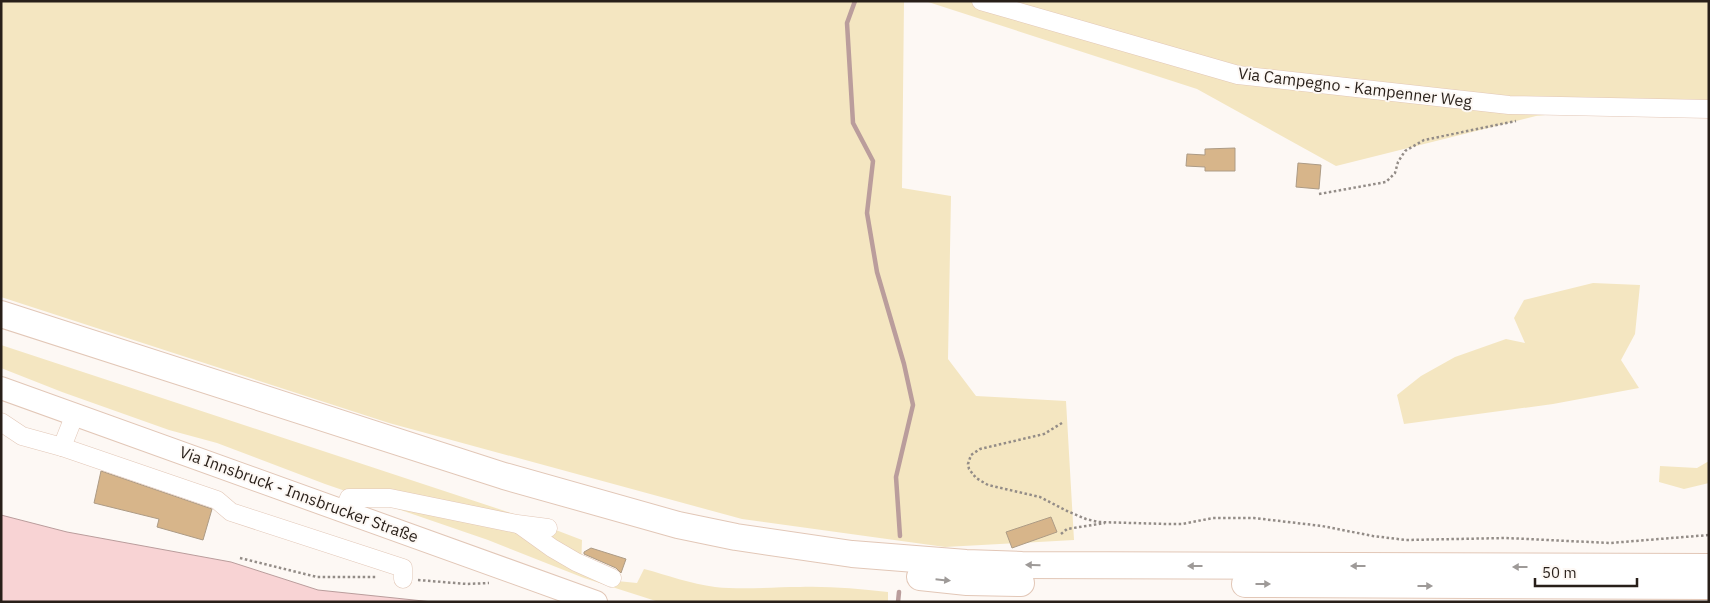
<svg xmlns="http://www.w3.org/2000/svg" width="1710" height="603" font-family="'IBM Plex Sans',sans-serif">
	<style>
		.green { fill: #f4e6c1 }
		.water { fill: #f8d3d4; stroke: #ba9d9c }
		.lines { fill: none; stroke-linecap: round; stroke-linejoin: round }
		.stream { stroke: #ba9d9c; stroke-width: 4.5 }
		.building { fill: #d7b58a; stroke: #ad9b85 }
		.minor-casing { stroke: #e2c7b7; stroke-width: 19 }
		.major-casing { stroke: #e2c7b7; stroke-width: 24 }
		.highway-casing { stroke: #e2c7b7; stroke-width: 28 }
		.path { stroke: #938c87; stroke-width: 2.5; stroke-dasharray: 2.5 2.5; stroke-linecap: butt }
		.minor { stroke: #fff; stroke-width: 18 }
		.major { stroke: #fff; stroke-width: 22 }
		.highway { stroke: #fff; stroke-width: 26 }
		.oneway { fill: #9e9a98 }
		.labels { text-anchor: middle; stroke-width: 4; stroke-linejoin: round; paint-order: stroke }
		.street-label { font-size: 16px; fill: #281f19; stroke: #fdf8f4 }
	</style>
	<rect width="100%" height="100%" fill="#fdf8f4"/>
	<!-- green -->
	<g class="green">
		<path d="M1,1h903l-2,187 49,8 -3,163 28,37 90,5 8,139 -129,7 -203,-28 -353,-96 -388,-126z"/>
		<path d="M925,1h784v112l-117,-3 -56,6 -200,50 -139,-77z"/>
		<path d="M1593,283l47,2 -5,49 -14,26 18,28 -86,16 -149,20 -7,-29 24,-19 34,-19 51,-18 19,4 -11,-25 10,-18z"/>
		<path d="M1,345l513,169 68,26 -1,28 36,13 20,2 7,-14c23,6 47,15 71,18 28,3 57,0 85,0 29,-1 58,2 88,5v10h-229l-75,-24 -96,-38 -163,-56 -108,-41 -48,-13 -107,-38 -61,-24z"/>
		<path d="M1709,461v22l-25,6 -25,-7 1,-16 37,2z"/>
	</g>
	<!-- water -->
	<path class="water" d="M1,515l66,17 164,30 87,28 115,12h-432z"/>
	<g class="lines">
		<!-- stream -->
		<g class="stream">
			<path d="M855,1l-8,22 6,100 20,38 -6,52 10,59 27,92 9,41 -17,72 4,59"/>
			<path d="M898,602l1,-10"/>
		</g>
	</g>
	<!-- building -->
	<g class="building">
		<path d="M1235,148v23h-30v-4l-19,-1 1,-12 18,1v-6z"/>
		<path d="M1298,163l23,2 -2,24 -23,-2z"/>
		<path d="M101,471l111,38 -9,31 -46,-13 2,-8 -65,-16z"/>
		<path d="M1051,517l6,15 -45,16 -6,-16z"/>
		<path d="M591,548l35,11 -5,14 -5,-5 -32,-14v-2z"/>
	</g>
	<g class="lines">
		<!-- minor casing -->
		<g class="minor-casing">
			<g id="minor">
				<path d="M981,1l257,74 271,30 200,4"/>
				<path d="M75,414l-13,33 155,53 14,12 172,56v11"/>
				<path d="M1,422l21,14 40,11"/>
				<path d="M344,510l5,-12h41l127,26 31,4"/>
				<path d="M520,525l32,23 24,14 36,16"/>
			</g>
		</g>
		<!-- major casing -->
		<g class="major-casing">
			<path id="major" d="M1,388l595,214"/>
		</g>
		<!-- highway casing -->
		<g class="highway-casing">
			<g id="highway">
				<path d="M1,314l503,162 174,49 58,12 116,17 114,9 56,2 687,2"/>
				<path d="M920,577l47,5 54,1"/>
				<path d="M1245,584l464,2"/>
			</g>
		</g>
		<!-- path -->
		<g class="path">
			<path d="M1319,194l67,-12 9,-9 3,-11 7,-11 19,-11 92,-19"/>
			<path d="M1062,423l-18,11 -64,15 -9,6 -3,9 1,5 7,9 12,7 52,12 27,14 19,8 12,3 70,2h14l31,-6h41l68,8 51,10 33,4 100,-2 104,5 99,-8"/>
			<path d="M1061,534l6,-5 38,-6"/>
			<path d="M240,558l77,19h60"/>
			<path d="M418,580l49,4 22,-1"/>
		</g>
		<!-- minor -->
		<use href="#minor" class="minor"/>
		<!-- major -->
		<use href="#major" class="major"/>
		<!-- highway -->
		<use href="#highway" class="highway"/>
	</g>
	<!-- one-way arrows -->
	<defs><path id="oneway-solid" d="M-6-.8H1V-3.2L6.5 0L1 3.2V.8H-6Z" transform="scale(1.25)"/></defs>
	<g class="oneway">
		<use href="#oneway-solid" transform="translate(1033 565) rotate(-179)"/>
		<use href="#oneway-solid" transform="translate(1195 566) rotate(180)"/>
		<use href="#oneway-solid" transform="translate(1358 566) rotate(-180)"/>
		<use href="#oneway-solid" transform="translate(1520 567) rotate(-180)"/>
		<use href="#oneway-solid" transform="translate(943 580) rotate(6)"/>
		<use href="#oneway-solid" transform="translate(1263 584)"/>
		<use href="#oneway-solid" transform="translate(1425 586)"/>
	</g>
	<g class="labels">
		<!-- street labels -->
		<g class="street-label">
			<text transform="translate(1355 87) rotate(7)" y="6">Via Campegno - Kampenner Weg</text>
			<text transform="translate(299 494) rotate(20)" y="6">Via Innsbruck - Innsbrucker Straße</text>
		</g>
	</g>
	<!-- border -->
	<rect width="1710" height="603" fill="none" stroke="#281f19" stroke-width="5"/>
	<!-- scale -->
	<path d="M1535 578v8h102v-8" fill="none" stroke="#281f19" stroke-width="2.5"/>
	<text x="1542" y="578" font-size="15" fill="#281f19" stroke="#fdf8f4" stroke-width="4" paint-order="stroke">50 m</text>
</svg>
